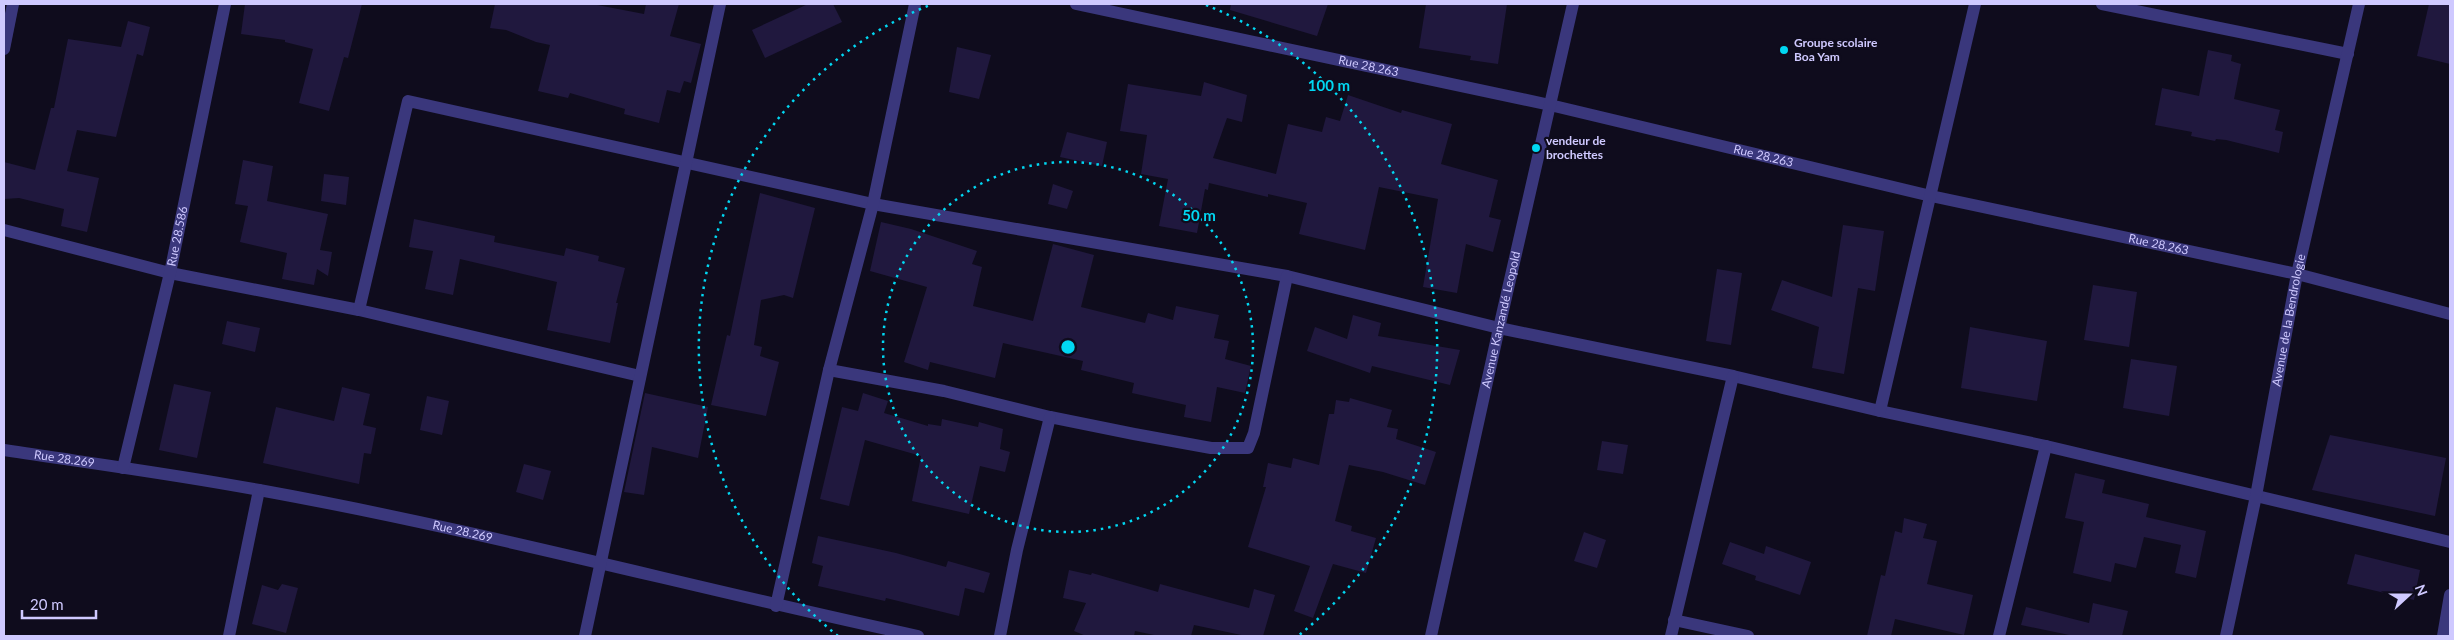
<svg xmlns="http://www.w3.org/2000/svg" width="2454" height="640" font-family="Lato,sans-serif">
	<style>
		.building { fill: #20183e }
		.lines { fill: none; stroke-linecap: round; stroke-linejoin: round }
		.minor { stroke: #3a377c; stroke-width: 12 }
		.ring { fill: none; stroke: #01d7f2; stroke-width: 2.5; stroke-dasharray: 2.5 5 }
		.poi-dot { fill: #01d7f2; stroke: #0f0c1d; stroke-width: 2 }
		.labels { text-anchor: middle; stroke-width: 4.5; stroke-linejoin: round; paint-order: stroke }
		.poi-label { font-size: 12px; font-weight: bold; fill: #cfc9ff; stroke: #0f0c1d; text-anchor: start }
		.street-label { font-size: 12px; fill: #cfc9ff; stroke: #0f0c1d }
		.centre { fill: #01d7f2; stroke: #0f0c1d; stroke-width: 2.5 }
		.ring-label { font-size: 15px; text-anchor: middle; font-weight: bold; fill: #01d7f2; stroke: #0f0c1d; stroke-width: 4.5; stroke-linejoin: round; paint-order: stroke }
	</style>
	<rect width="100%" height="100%" fill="#0f0c1d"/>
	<!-- building -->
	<g class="building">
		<path d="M245,4h117l-14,54 -4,-1 -15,54 -30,-8 14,-54 -28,-7v-2l-44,-6z"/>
		<path d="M495,4h97l52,10 2,-10h33l-9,32 31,8 -10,39 -7,-2 -4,12 -13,-3 -8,33 -35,-9 1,-5 -55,-16 -2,5 -30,-7 12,-46 -14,-3 -30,-12 -16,-2z"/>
		<path d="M808,4h25l9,18 -77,36 -13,-28z"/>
		<path d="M1231,4h97l-11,32 -87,-26z"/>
		<path d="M1426,4h81l-9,60 -28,-4 1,-4 -52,-8z"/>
		<path d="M2429,4h21v60l-33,-8z"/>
		<path d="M128,21l22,6 -7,29 -6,-2 -21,83 -39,-7 -10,41 32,7 -12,54 -26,-6 3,-17 -45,-11 -15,1v-37l31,8 16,-62h3l14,-69 53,8z"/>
		<path d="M957,47l34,8 -12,44 -30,-7z"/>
		<path d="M2208,50l24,5 -1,6 10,3 -7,35 46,11 -5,20 8,2 -4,21 -53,-13 -10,-1 -1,2 -24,-5 1,-4 -37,-7 7,-37 37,8z"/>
		<path d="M1204,82l43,13 -5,27 -15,-4 -14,40 63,16 12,-50 34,8 4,-15 14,4 8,-26 53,18 1,-3 50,14 -11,40 57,16 -9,37 12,3 -8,32 -27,-8 -9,49 -34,-6 15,-88 -59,-12 -14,63 -66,-16 8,-31 -39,-9v3l-59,-14 -1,7 -3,-1 -8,44 -38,-7 9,-47 -27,-5 6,-39 -27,-4 8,-47 73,12z"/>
		<path d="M1067,132l40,10 -5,24 -42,-9z"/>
		<path d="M243,160l30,6 -6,35 61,13 -8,36 12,2 -4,24 -11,-7 -3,16 -32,-6 5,-26 -47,-11 8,-36 -13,-2z"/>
		<path d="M324,174l25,3 -3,28 -25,-4z"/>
		<path d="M1053,184l20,7 -6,18 -19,-5z"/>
		<path d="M760,193l55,15 -22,90 -9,-3 -23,5 -7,45 8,2 -2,9 19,6 -13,54 -55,-11 16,-70 3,1z"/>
		<path d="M414,219l81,17 -1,6 70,14 2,-8 33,8 -1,5 27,7 -9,35h2l-8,40 -63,-13 10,-48 -97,-23 -7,36 -28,-6 8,-38 -24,-4z"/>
		<path d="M881,222l30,7 66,22 -5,13 10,3 -9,39 60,15 20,-77 41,11 -13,52 64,16 3,-10 25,7 3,-14 43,9 -5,23 15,3 -4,18 26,7 -6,27 -28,-6 -6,35 -27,-5 2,-12 -54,-12 2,-10 -53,-13 2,-9 -80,-18 -8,35 -65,-16 -2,8 -24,-8 23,-75 -57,-16z"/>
		<path d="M1843,225l41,6 -9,60 -17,-3 -14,86 -32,-6 7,-41 -48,-17 11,-30 50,17z"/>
		<path d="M1717,269l25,4 -11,72 -25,-4z"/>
		<path d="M2093,285l44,7 -8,55 -45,-7z"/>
		<path d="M1353,315l28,8 -3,13 82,14 -10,35 -78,-19 -2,7 -63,-22 8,-24 32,12z"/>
		<path d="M227,321l33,7 -5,24 -33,-8z"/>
		<path d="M1970,327l77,14 -10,60 -76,-13z"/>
		<path d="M2131,359l46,7 -8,50 -46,-8z"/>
		<path d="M174,384l37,8 -14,66 -38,-8z"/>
		<path d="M342,387l28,7 -7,31 13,3 -5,26 -7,-1 -5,31 -96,-21 13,-56 58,14z"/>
		<path d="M645,393l63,14 -10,51 -46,-11 -8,48 -20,-3z"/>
		<path d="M863,393l25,8 -4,12 44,13v-2l13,2 1,-7 36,8 1,-5 24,7 -3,20 10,3 -5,20 -25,-6 -11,48 -57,-13 9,-45 -56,-16 -16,66 -29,-7 22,-92 16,4z"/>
		<path d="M427,396l22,5 -7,34 -22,-5z"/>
		<path d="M1350,398l42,12 -5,17 11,2 -2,10 40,13 -11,33 -42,-13 -34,-7 -14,56 17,5 -1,5 25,7 -10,35 -33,-9 -20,54 -19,-7 16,-45 -62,-19 18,-60h-3l5,-24 23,5 2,-10 26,7 10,-51h5l2,-14 13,2z"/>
		<path d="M2330,435l116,23 -11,58 -123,-26z"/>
		<path d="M1602,441l26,4 -5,29 -26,-4z"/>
		<path d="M524,464l27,7 -8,29 -27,-8z"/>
		<path d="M2075,473l30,7 -3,13 47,11 -3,13 60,14 -10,47 -21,-5 6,-28 -37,-8 -8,31 -21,-5 -4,19 -38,-9 11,-51 -19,-4z"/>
		<path d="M1904,518l23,6 -4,14 14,3 -10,43 46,11 -9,40 -69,-16 -4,17h-24l14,-61 4,1 10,-45 7,2z"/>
		<path d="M1584,532l22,8 -9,28 -23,-7z"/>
		<path d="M818,536l78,17 50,14 2,-6 42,12 -6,20 -19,-5 -6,28 -73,-18 -1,3 -67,-15 5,-20 -11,-3z"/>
		<path d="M1730,542l34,12 2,-8 45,16 -11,33 -45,-15 1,-4 -34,-12z"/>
		<path d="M2355,554l65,16 -6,30 -67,-16z"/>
		<path d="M1069,570l22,5 1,-2 66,19 2,-8 89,24 5,-19 21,6 -12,41h-17l-52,-11 -3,11h-32l-24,-5 -1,5h-48l-12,-5 12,-28 -23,-5z"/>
		<path d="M282,584l16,4 -12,45 -34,-9 10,-39 16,5z"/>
		<path d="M2093,603l35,8 -6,25h-48l-53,-11 5,-18 63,16z"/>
	</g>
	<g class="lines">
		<!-- minor -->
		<g class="minor">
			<path id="s1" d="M1076,4l474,101 381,91 366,78 153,40"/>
			<path d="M2102,4l246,50"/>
			<path d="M4,49l9,-45"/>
			<path d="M4,230l166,43 189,37 281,66"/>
			<path d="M359,310l49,-209 465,103 414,72 212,52 234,48 147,35 166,35 404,96"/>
			<path d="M829,370l115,21 106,26 84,17 77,14h37l6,-15 33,-157"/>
			<path d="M1880,411l95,-407"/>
			<path id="s2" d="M4,450c85,13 170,24 255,40 221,40 439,99 659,146"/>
			<path id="s3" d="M123,468l47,-195 55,-269"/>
			<path d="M776,606l53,-236 44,-166 42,-200"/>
			<path d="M1674,620l74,16"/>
			<path d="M229,636l30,-146"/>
			<path d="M585,636l135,-632"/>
			<path d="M1000,636l17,-86 33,-133"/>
			<path id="s4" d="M1431,636l68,-308 74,-324"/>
			<path d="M1671,636l62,-260"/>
			<path d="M1999,636l47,-190"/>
			<path id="s5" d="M2226,636l30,-140 41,-222 62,-270"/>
			<path d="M2443,636l7,-41"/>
		</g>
	</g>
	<!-- distance rings -->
	<g class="ring">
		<circle cx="1068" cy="347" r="185"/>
		<path d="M838 636A369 369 0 0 1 930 5M1206 5A369 369 0 0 1 1298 636"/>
	</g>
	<!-- markers -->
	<g class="poi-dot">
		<circle cx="1784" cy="50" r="5"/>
		<circle cx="1536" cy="148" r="5"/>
	</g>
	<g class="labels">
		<!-- poi labels -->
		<g class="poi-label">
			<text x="1794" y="47">Groupe scolaire<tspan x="1794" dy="14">Boa Yam</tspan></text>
			<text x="1546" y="145">vendeur de<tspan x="1546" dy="14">brochettes</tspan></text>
		</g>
		<!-- street labels -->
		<g class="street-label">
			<text dy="4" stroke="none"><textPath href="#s1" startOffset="299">Rue 28.263</textPath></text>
			<text dy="4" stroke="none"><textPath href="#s1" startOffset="704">Rue 28.263</textPath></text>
			<text dy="4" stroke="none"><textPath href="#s3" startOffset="238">Rue 28.586</textPath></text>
			<text dy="4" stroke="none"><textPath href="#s1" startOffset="1109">Rue 28.263</textPath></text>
			<text dy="4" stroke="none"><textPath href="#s5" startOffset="322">Avenue de la Bendrologie</textPath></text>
			<text dy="4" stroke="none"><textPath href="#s4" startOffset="324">Avenue Kanzandé Leopold</textPath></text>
			<text dy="4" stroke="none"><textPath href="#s2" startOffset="61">Rue 28.269</textPath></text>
			<text dy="4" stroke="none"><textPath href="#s2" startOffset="466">Rue 28.269</textPath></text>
		</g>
	</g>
	<circle cx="1068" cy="347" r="8" class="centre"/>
	<g class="ring-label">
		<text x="1329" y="91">100 m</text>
		<text x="1199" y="221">50 m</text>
	</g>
	<!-- border -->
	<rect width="2454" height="640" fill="none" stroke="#cfc9ff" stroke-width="10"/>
	<!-- north arrow -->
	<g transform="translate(2409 595) rotate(69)" stroke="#0f0c1d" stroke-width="4" paint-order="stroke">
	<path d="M0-4L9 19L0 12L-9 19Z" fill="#cfc9ff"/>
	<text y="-8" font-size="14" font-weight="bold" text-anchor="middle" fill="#cfc9ff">N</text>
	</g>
	<!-- scale -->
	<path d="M22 610v8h74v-8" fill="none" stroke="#cfc9ff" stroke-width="2.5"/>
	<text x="30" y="610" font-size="15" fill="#cfc9ff" stroke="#0f0c1d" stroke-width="4" paint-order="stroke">20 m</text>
</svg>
